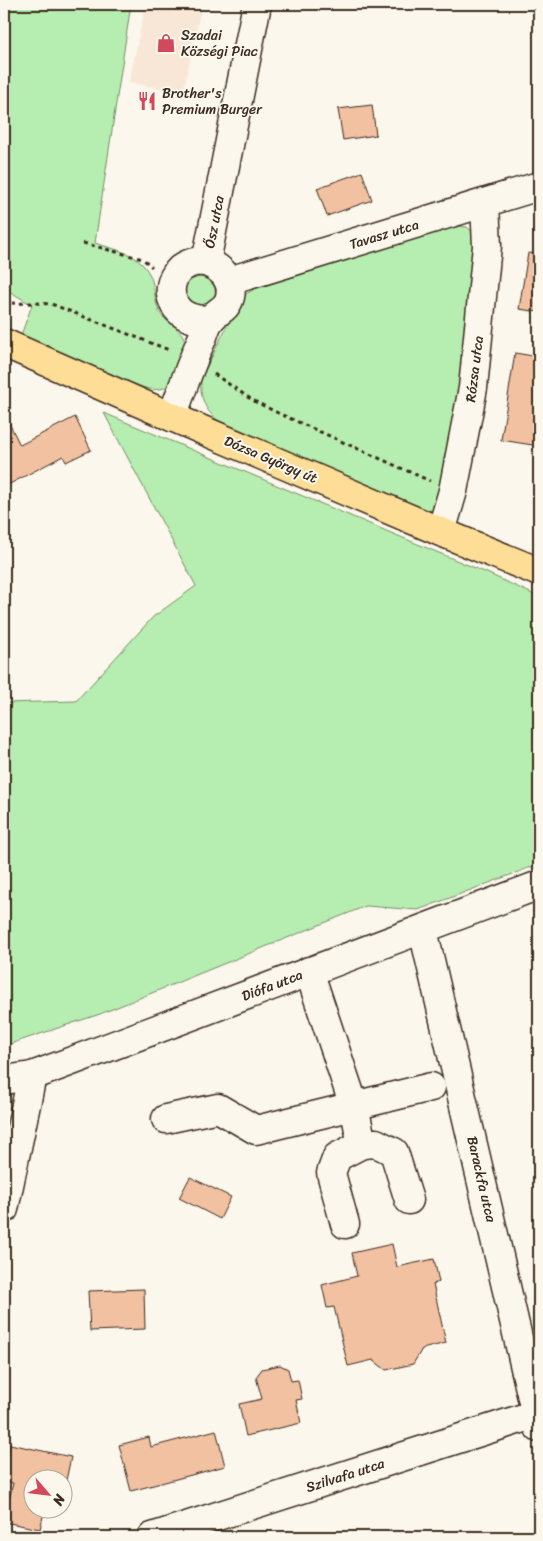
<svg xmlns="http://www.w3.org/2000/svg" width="543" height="1541" font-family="Sriracha,sans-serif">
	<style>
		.built { fill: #f8e7d6 }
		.green { fill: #b6edb0; stroke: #788c67 }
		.building { fill: #f1c1a1; stroke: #3b2a1e }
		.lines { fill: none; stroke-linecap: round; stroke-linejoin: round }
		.minor-casing { stroke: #3b2a1e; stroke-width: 31 }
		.major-casing { stroke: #3b2a1e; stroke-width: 31 }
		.path { stroke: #3b2a1e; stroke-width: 3; stroke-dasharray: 4 4; stroke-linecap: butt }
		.minor { stroke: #fbf7ec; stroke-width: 28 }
		.major { stroke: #fedd96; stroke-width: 28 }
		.labels { text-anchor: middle; stroke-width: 4; stroke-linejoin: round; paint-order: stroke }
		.poi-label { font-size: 14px; fill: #3b2a1e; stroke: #fbf7ec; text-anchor: start }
		.street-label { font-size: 14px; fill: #3b2a1e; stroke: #fbf7ec }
	</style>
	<rect width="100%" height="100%" fill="#fbf7ec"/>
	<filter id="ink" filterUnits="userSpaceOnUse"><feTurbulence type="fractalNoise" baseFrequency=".02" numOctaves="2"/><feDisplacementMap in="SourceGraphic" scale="10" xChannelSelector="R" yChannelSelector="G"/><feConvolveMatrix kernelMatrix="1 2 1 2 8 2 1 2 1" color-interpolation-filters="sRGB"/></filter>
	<g filter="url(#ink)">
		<!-- built -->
		<path class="built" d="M146,4h56l-19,89 -54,-11z"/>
		<!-- green -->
		<g class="green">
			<path d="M4,4h127l-36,239c17,6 36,8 48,22 14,15 9,30 16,46 6,12 18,14 24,25 10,18 -2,49 -23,53 -9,2 -17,-2 -26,-5l-113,-49 11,-30 -28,-17z"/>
			<path d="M448,225l19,2 10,9 -24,230 -19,45 -6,-1 -200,-84c-20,-9 -29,-25 -27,-47l37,-76 5,-7 24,-15z"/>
			<path d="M200,277c16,3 19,15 11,29l-23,1 -5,-18 6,-9z"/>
			<path d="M104,413l383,160 52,24v267l-121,46 -52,-4 -266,108 -96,32v-343l72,-2 77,-84 43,-31z"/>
		</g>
		<!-- building -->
		<g class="building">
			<path d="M372,105l4,30 -33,5 -5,-31z"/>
			<path d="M362,172l10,28 -45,16 -10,-28z"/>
			<path d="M528,253l11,1v58l-20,-3z"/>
			<path d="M515,353l24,4v89l-38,-6z"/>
			<path d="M4,413l16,32 55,-28 16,33 -25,12 -3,-6 -59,31z"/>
			<path d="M190,1177l41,20 -11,22 -41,-21z"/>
			<path d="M392,1244l5,23 37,-8 5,23 -6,2 13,59 -24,6 -9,15 -27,6 -13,-10 -25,6 -14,-59 -7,1 -5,-23 35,-9 -5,-23z"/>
			<path d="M144,1289l1,40 -55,2 -2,-40z"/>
			<path d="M280,1365l8,4 3,12 7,-1 4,19 -6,1 5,23 -55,13 -7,-32 23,-5 -6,-22 6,-8z"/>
			<path d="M216,1430l9,36 -94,25 -12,-46 30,-8 2,10z"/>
			<path d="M10,1444l61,13 -6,28 -3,-1v-6h-30v30h13l-5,21 -36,-7 9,-39 -9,-2z"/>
		</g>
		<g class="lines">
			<!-- minor casing -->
			<g class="minor-casing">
				<g id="minor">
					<path d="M206,262c-4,0 -11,-1 -15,1 -33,11 -25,63 20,56"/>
					<path d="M229,281l310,-95"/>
					<path d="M172,417c9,-25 18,-51 29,-76 3,-6 5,-16 9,-21 7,-10 16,-9 20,-23 4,-18 -9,-29 -24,-35l51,-258"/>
					<path d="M441,532l12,-41 20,-103 14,-142 -2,-43"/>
					<path d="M423,930l116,498"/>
					<path d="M309,971l45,135 8,38 14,-1 18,9 15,48"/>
					<path d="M4,1080l28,-4c169,-64 339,-126 507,-191"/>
					<path d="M166,1119l52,-11 38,22 175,-43"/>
					<path d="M4,1209l28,-133"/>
					<path d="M345,1224l-14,-51 6,-16 25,-13"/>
					<path d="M152,1537l387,-124"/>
				</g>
			</g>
			<!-- major casing -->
			<g class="major-casing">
				<path id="major" d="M4,343l168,74 269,115 98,40"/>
			</g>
			<!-- path -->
			<g class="path">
				<path d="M83,243l60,16 9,8"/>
				<path d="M4,302c16,3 33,-1 50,3l115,45"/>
				<path d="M214,374l38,26 26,13 152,68"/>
			</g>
			<!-- minor -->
			<use href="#minor" class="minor"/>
			<!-- major -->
			<use href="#major" class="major"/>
		</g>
	</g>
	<!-- icons -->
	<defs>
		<g id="shop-bare" transform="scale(1.5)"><path d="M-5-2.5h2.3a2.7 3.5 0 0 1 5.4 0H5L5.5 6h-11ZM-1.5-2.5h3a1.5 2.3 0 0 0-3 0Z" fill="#d1495b" stroke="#fbf7ec" stroke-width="2.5" paint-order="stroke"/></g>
		<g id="restaurant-bare" transform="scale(1.5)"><path d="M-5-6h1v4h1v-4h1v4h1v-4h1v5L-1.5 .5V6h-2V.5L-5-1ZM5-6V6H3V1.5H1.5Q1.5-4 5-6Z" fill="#d1495b" stroke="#fbf7ec" stroke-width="2.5" paint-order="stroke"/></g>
	</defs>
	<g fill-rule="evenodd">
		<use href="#shop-bare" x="166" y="43"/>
		<use href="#restaurant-bare" x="147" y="101"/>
	</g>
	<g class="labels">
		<!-- poi labels -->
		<g class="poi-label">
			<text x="181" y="40">Szadai<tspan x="181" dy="16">Községi Piac</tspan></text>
			<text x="162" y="98">Brother's<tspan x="162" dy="16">Premium Burger</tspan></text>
		</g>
		<!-- street labels -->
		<g class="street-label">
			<text transform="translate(214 222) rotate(-79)" y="5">Ősz utca</text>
			<text transform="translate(384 234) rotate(-17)" y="5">Tavasz utca</text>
			<text transform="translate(474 369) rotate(-83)" y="5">Rózsa utca</text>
			<text transform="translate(271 459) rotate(23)" y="5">Dózsa György út</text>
			<text transform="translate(272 985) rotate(-21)" y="5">Diófa utca</text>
			<text transform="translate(482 1179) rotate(77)" y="5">Barackfa utca</text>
			<text transform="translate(345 1475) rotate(-18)" y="5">Szilvafa utca</text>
		</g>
	</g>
	<!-- margin -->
	<rect width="543" height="1541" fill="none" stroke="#fbf7ec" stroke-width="20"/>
	<rect x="10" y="10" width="523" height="1521" fill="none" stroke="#3b2a1e" stroke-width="2" filter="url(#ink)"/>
	<!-- north arrow -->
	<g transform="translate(48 1494) rotate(118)"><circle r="24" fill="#fbf7ec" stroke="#aea59a"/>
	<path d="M0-4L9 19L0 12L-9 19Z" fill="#d1495b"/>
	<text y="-8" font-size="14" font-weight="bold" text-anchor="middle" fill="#3b2a1e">N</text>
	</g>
</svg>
